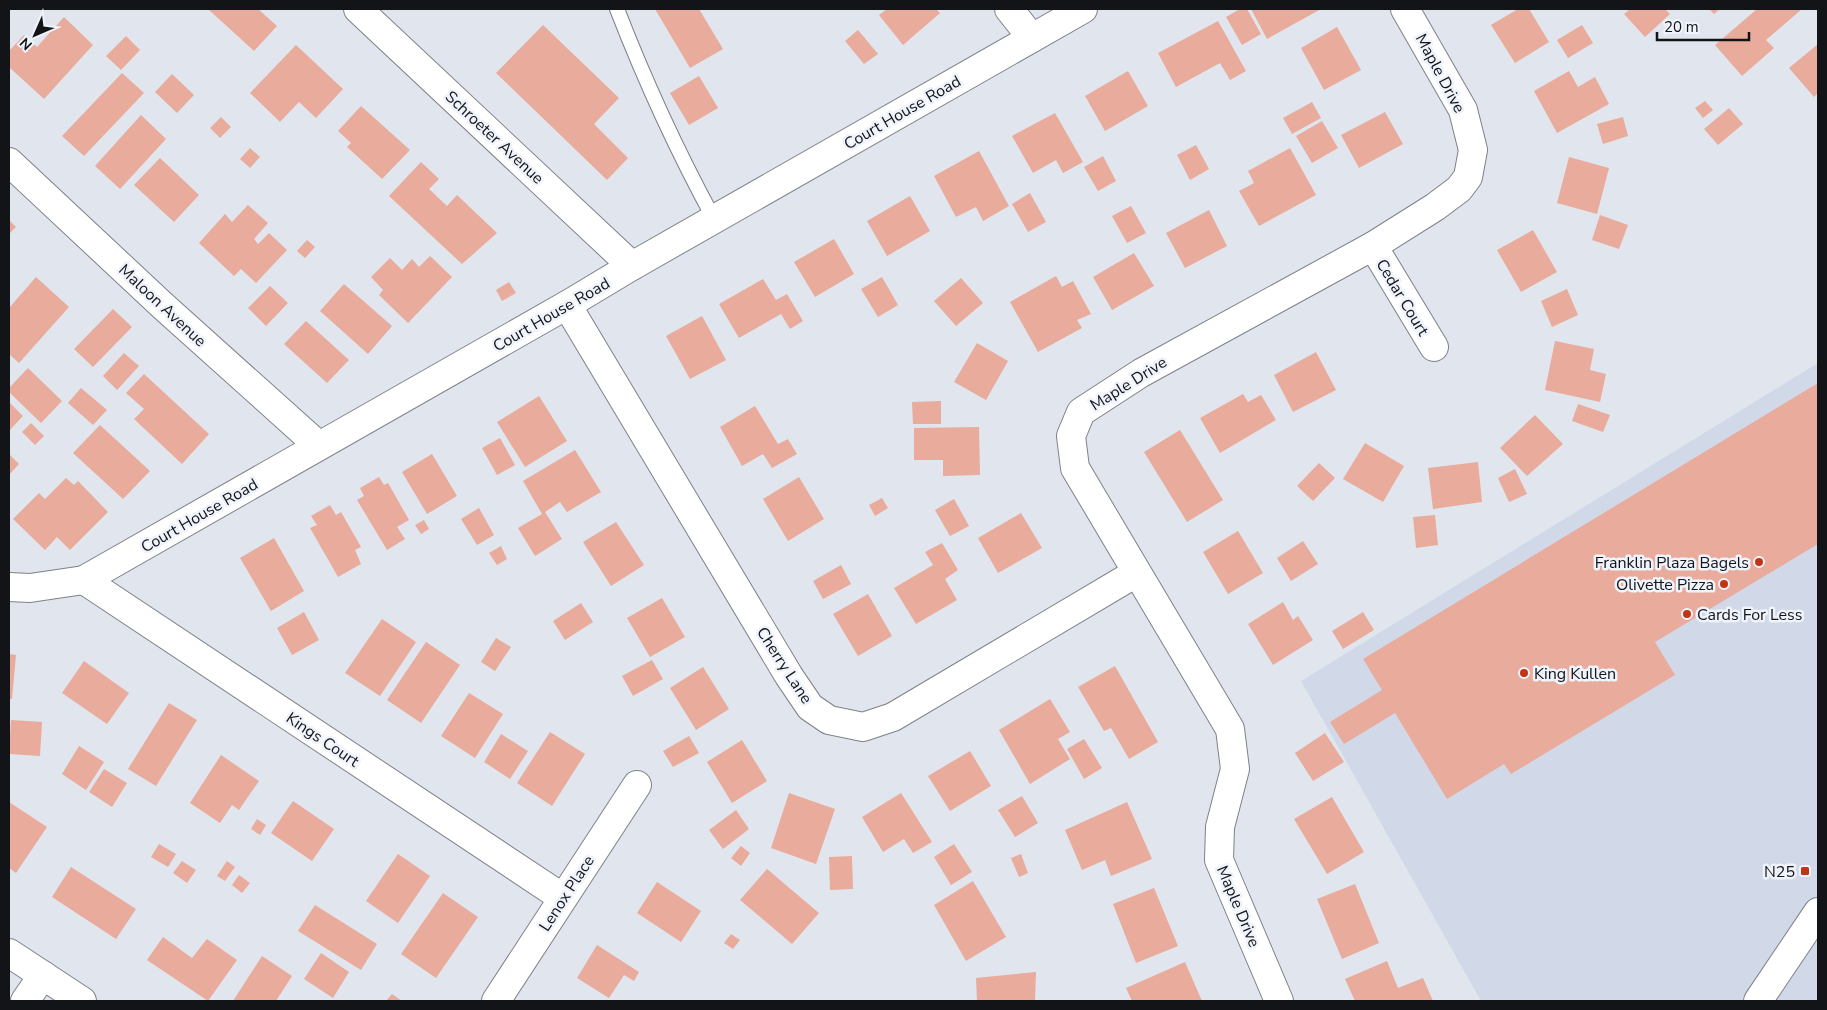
<svg xmlns="http://www.w3.org/2000/svg" width="1827" height="1010" font-family="'Nunito Sans',sans-serif">
	<style>
		.built { fill: #d1d9e8 }
		.building { fill: #e8ab9c }
		.lines { fill: none; stroke-linecap: round; stroke-linejoin: round }
		.lane-casing { stroke: #7d8189; stroke-width: 16 }
		.street-casing { stroke: #7d8189; stroke-width: 30 }
		.secondary-casing { stroke: #7d8189; stroke-width: 30 }
		.lane { stroke: #fff; stroke-width: 14 }
		.street { stroke: #fff; stroke-width: 28 }
		.secondary { stroke: #fff; stroke-width: 28 }
		.poi-dot { fill: #bf3515; stroke: #eff3fb; stroke-width: 2 }
		.labels { text-anchor: middle; stroke-width: 5; stroke-linejoin: round; paint-order: stroke }
		.street-label { font-size: 16px; fill: #131417; stroke: #eff3fb }
		.poi-label { font-size: 16px; fill: #131417; stroke: #eff3fb; text-anchor: end }
	</style>
	<rect width="100%" height="100%" fill="#e1e6ee"/>
	<!-- built -->
	<path class="built" d="M1818,363v638h-337l-180,-320z"/>
	<!-- building -->
	<g class="building">
		<path d="M208,9h50l19,17 -23,25z"/>
		<path d="M655,9h44l24,40 -33,19z"/>
		<path d="M887,9h49l4,4 -37,32 -24,-30z"/>
		<path d="M1240,9h7l14,25 -19,11 -16,-28z"/>
		<path d="M1251,9h70l-54,30z"/>
		<path d="M1518,9h11l20,33 -34,21 -24,-38z"/>
		<path d="M1630,9h35l5,5 -25,23 -21,-23z"/>
		<path d="M1709,9h11l-6,5z"/>
		<path d="M1757,9h45l-36,31 8,8 -32,28 -27,-31z"/>
		<path d="M64,17l29,28 -49,54 -35,-32v-16l15,-16 13,12z"/>
		<path d="M1218,21l28,50 -16,9 -10,-17 -44,24 -18,-34z"/>
		<path d="M543,25l76,73 -25,26 34,34 -21,22 -111,-107z"/>
		<path d="M1582,25l11,18 -25,15 -11,-18z"/>
		<path d="M1337,27l24,43 -37,20 -23,-42z"/>
		<path d="M858,30l20,24 -14,10 -19,-23z"/>
		<path d="M126,36l14,14 -19,20 -15,-14z"/>
		<path d="M1818,44v49l-4,4 -25,-29z"/>
		<path d="M296,45l47,44 -27,29 -17,-16 -19,20 -30,-29z"/>
		<path d="M1128,71l20,35 -43,25 -20,-35z"/>
		<path d="M1569,71l9,16 17,-10 14,27 -52,29 -23,-42z"/>
		<path d="M122,73l22,20 -60,63 -22,-20z"/>
		<path d="M172,74l22,21 -17,18 -22,-21z"/>
		<path d="M699,76l19,32 -29,17 -19,-32z"/>
		<path d="M1705,101l8,9 -10,8 -8,-10z"/>
		<path d="M1312,102l9,16 -29,16 -9,-16z"/>
		<path d="M361,106l49,44 -28,29 -35,-32 4,-4 -13,-12z"/>
		<path d="M1729,108l14,16 -25,21 -14,-16z"/>
		<path d="M1385,112l18,32 -44,24 -18,-33z"/>
		<path d="M1055,113l28,49 -20,11 -7,-13 -23,13 -21,-37z"/>
		<path d="M141,115l25,24 -46,50 -25,-23z"/>
		<path d="M221,117l10,10 -11,11 -10,-10z"/>
		<path d="M1623,117l5,19 -25,8 -6,-20z"/>
		<path d="M1322,121l16,27 -26,15 -16,-27z"/>
		<path d="M1196,145l13,24 -19,11 -13,-25z"/>
		<path d="M250,148l10,9 -10,11 -10,-9z"/>
		<path d="M1290,148l26,47 -57,31 -20,-35 15,-8 -6,-12z"/>
		<path d="M979,151l30,55 -26,15 -7,-14 -20,10 -22,-41z"/>
		<path d="M1103,156l13,25 -18,10 -14,-24z"/>
		<path d="M1569,157l40,11 -12,46 -40,-11z"/>
		<path d="M160,158l39,37 -25,27 -40,-37z"/>
		<path d="M421,162l18,17 -10,10 18,17 10,-11 40,38 -35,31 -73,-68z"/>
		<path d="M1030,193l16,29 -18,10 -16,-28z"/>
		<path d="M910,196l20,35 -43,25 -20,-35z"/>
		<path d="M248,205l20,18 -14,16 4,5 11,-11 18,17 -31,33 -15,-14 -7,7 -35,-33 26,-29 7,8z"/>
		<path d="M1131,206l15,27 -19,10 -15,-27z"/>
		<path d="M1209,210l18,36 -42,22 -19,-35z"/>
		<path d="M1600,215l28,10 -9,24 -27,-9z"/>
		<path d="M9,220l7,7 -7,7z"/>
		<path d="M1533,230l24,42 -36,20 -24,-42z"/>
		<path d="M834,239l20,35 -39,23 -21,-35z"/>
		<path d="M307,240l8,7 -10,11 -8,-7z"/>
		<path d="M1134,253l20,33 -42,24 -19,-33z"/>
		<path d="M430,256l22,21 -44,46 -29,-28 4,-5 -12,-13 19,-19 12,12 10,-11 7,8z"/>
		<path d="M1056,276l6,11 11,-6 18,33 -14,6 5,8 -44,24 -28,-50z"/>
		<path d="M36,277l33,30 -50,56 -10,-9v-46z"/>
		<path d="M882,277l16,28 -20,12 -17,-28z"/>
		<path d="M961,278l22,25 -27,23 -22,-25z"/>
		<path d="M763,279l13,21 11,-6 16,27 -13,8 -9,-15 -42,24 -20,-34z"/>
		<path d="M509,282l7,11 -14,8 -6,-11z"/>
		<path d="M344,284l48,42 -24,28 -48,-43z"/>
		<path d="M270,286l18,17 -22,23 -18,-18z"/>
		<path d="M1567,289l11,26 -26,12 -11,-26z"/>
		<path d="M113,309l19,18 -39,40 -19,-18z"/>
		<path d="M702,316l24,44 -36,19 -24,-43z"/>
		<path d="M306,321l43,39 -22,23 -43,-39z"/>
		<path d="M1555,341l39,8 -4,21 16,4 -6,28 -55,-12z"/>
		<path d="M977,343l31,18 -22,39 -32,-18z"/>
		<path d="M1316,352l20,38 -43,22 -19,-37z"/>
		<path d="M124,353l15,13 -22,24 -14,-14z"/>
		<path d="M28,368l34,33 -21,22 -32,-31v-4z"/>
		<path d="M144,374l65,60 -27,30 -48,-45 10,-10 -18,-16z"/>
		<path d="M1818,383v161l-163,98 20,33 -164,99 -7,-10 -57,35 -52,-86 -51,31 -14,-22 52,-32 -19,-31z"/>
		<path d="M81,388l26,22 -14,15 -25,-22z"/>
		<path d="M1243,394l5,8 13,-7 15,25 -56,33 -20,-35z"/>
		<path d="M539,396l28,45 -42,26 -28,-45z"/>
		<path d="M941,401v23h-28l-1,-22z"/>
		<path d="M9,402l14,14 -14,15z"/>
		<path d="M1578,404l32,11 -7,17 -31,-11z"/>
		<path d="M755,406l23,38 10,-5 9,15 -25,14 -9,-14 -21,12 -22,-39z"/>
		<path d="M1535,415l28,29 -36,32 -27,-28z"/>
		<path d="M31,423l13,13 -9,9 -13,-13z"/>
		<path d="M100,425l50,46 -27,28 -50,-46z"/>
		<path d="M979,427l1,48 -37,1v-16h-29v-32z"/>
		<path d="M1180,430l43,70 -36,22 -43,-70z"/>
		<path d="M500,438l15,27 -18,10 -15,-27z"/>
		<path d="M1365,443l39,23 -21,36 -40,-23z"/>
		<path d="M575,450l26,42 -34,20 -7,-10 -15,10 17,27 -27,17 -17,-28 24,-14 -19,-33z"/>
		<path d="M9,454l10,10 -10,11z"/>
		<path d="M432,454l25,42 -30,18 -25,-42z"/>
		<path d="M1478,462l4,40 -49,7 -5,-41z"/>
		<path d="M1319,463l16,15 -22,23 -16,-15z"/>
		<path d="M1515,469l12,25 -18,8 -11,-24z"/>
		<path d="M379,477l5,8 4,-2 21,37 -12,7 8,12 -18,11 -30,-50 7,-4 -4,-8z"/>
		<path d="M799,477l25,42 -36,22 -25,-42z"/>
		<path d="M66,478l8,7 4,-4 30,31 -38,38 -13,-13 -12,13 -32,-31 26,-26 6,6z"/>
		<path d="M882,498l6,10 -13,8 -6,-11z"/>
		<path d="M954,499l15,27 -19,10 -15,-26z"/>
		<path d="M330,505l6,10 5,-3 20,35 -6,3 6,14 -23,13 -28,-49 7,-3 -6,-9z"/>
		<path d="M479,508l15,27 -17,10 -16,-26z"/>
		<path d="M1021,513l21,35 -44,25 -20,-35z"/>
		<path d="M1435,515l3,30 -22,3 -3,-31z"/>
		<path d="M424,520l5,9 -8,5 -6,-9z"/>
		<path d="M616,522l28,43 -33,21 -28,-44z"/>
		<path d="M1238,531l25,42 -35,21 -25,-42z"/>
		<path d="M274,538l30,53 -33,20 -31,-53z"/>
		<path d="M1303,541l15,23 -27,17 -14,-23z"/>
		<path d="M942,543l16,27 -13,9 12,21 -41,24 -22,-36 39,-23 -8,-13z"/>
		<path d="M501,546l6,13 -10,6 -8,-12z"/>
		<path d="M841,565l10,19 -28,15 -10,-18z"/>
		<path d="M868,594l24,42 -34,20 -25,-42z"/>
		<path d="M662,598l23,39 -35,20 -23,-39z"/>
		<path d="M1283,602l10,18 5,-4 15,24 -40,25 -25,-41z"/>
		<path d="M581,603l12,19 -28,18 -12,-19z"/>
		<path d="M304,612l15,28 -27,15 -15,-27z"/>
		<path d="M1363,612l11,18 -31,19 -11,-18z"/>
		<path d="M382,619l34,23 -36,54 -35,-23z"/>
		<path d="M496,638l15,9 -16,24 -14,-9z"/>
		<path d="M426,642l34,23 -39,58 -34,-23z"/>
		<path d="M9,654l7,1 -4,44h-3z"/>
		<path d="M652,660l11,19 -30,17 -11,-20z"/>
		<path d="M84,661l45,32 -22,31 -45,-31z"/>
		<path d="M1115,666l43,76 -29,17 -18,-31 -7,3 -26,-44z"/>
		<path d="M703,667l26,42 -33,21 -26,-42z"/>
		<path d="M469,693l34,21 -28,44 -34,-22z"/>
		<path d="M1050,699l20,33 -12,7 12,20 -40,25 -31,-54z"/>
		<path d="M169,703l28,17 -41,66 -28,-17z"/>
		<path d="M11,720l31,2 -2,34 -31,-2z"/>
		<path d="M550,732l35,22 -33,52 -35,-23z"/>
		<path d="M1325,733l19,29 -31,19 -18,-28z"/>
		<path d="M501,734l27,17 -18,28 -26,-17z"/>
		<path d="M689,736l10,17 -26,14 -10,-16z"/>
		<path d="M1084,739l18,29 -18,11 -17,-30z"/>
		<path d="M742,740l25,41 -35,22 -25,-41z"/>
		<path d="M79,746l25,16 -18,28 -24,-16z"/>
		<path d="M970,751l21,35 -41,25 -22,-35z"/>
		<path d="M221,755l38,26 -20,29 -7,-5 -12,18 -30,-20z"/>
		<path d="M104,769l23,14 -15,24 -23,-15z"/>
		<path d="M789,793l46,16 -19,55 -45,-16z"/>
		<path d="M901,793l31,49 -19,11 -9,-14 -21,13 -21,-35z"/>
		<path d="M1022,796l16,27 -23,14 -17,-27z"/>
		<path d="M1332,797l32,55 -37,22 -33,-55z"/>
		<path d="M293,801l41,28 -22,32 -41,-28z"/>
		<path d="M9,802l38,25 -31,46 -7,-5z"/>
		<path d="M1127,802l25,57 -41,17 -6,-16 -23,10 -17,-40z"/>
		<path d="M736,810l13,19 -26,20 -14,-19z"/>
		<path d="M257,819l9,6 -6,10 -9,-6z"/>
		<path d="M159,844l17,10 -8,13 -17,-10z"/>
		<path d="M954,844l18,28 -21,13 -17,-28z"/>
		<path d="M741,846l9,7 -9,13 -10,-8z"/>
		<path d="M398,854l32,22 -32,47 -32,-22z"/>
		<path d="M1021,854l7,19 -9,4 -8,-19z"/>
		<path d="M852,856l1,33 -23,1 -1,-33z"/>
		<path d="M182,861l14,9 -9,13 -14,-10z"/>
		<path d="M227,861l8,6 -10,14 -8,-5z"/>
		<path d="M71,867l65,42 -20,30 -64,-42z"/>
		<path d="M767,869l52,44 -27,31 -52,-44z"/>
		<path d="M239,875l11,8 -8,10 -10,-8z"/>
		<path d="M973,881l33,56 -40,24 -32,-56z"/>
		<path d="M657,882l44,29 -20,31 -44,-29z"/>
		<path d="M1355,884l24,59 -37,16 -25,-60z"/>
		<path d="M1154,888l24,58 -42,17 -23,-59z"/>
		<path d="M443,893l35,24 -42,61 -35,-24z"/>
		<path d="M315,905l62,39 -16,26 -63,-39z"/>
		<path d="M731,934l9,6 -7,9 -9,-6z"/>
		<path d="M163,937l29,21 15,-19 30,21 -29,41 -61,-41z"/>
		<path d="M597,945l42,27 -5,9 -10,-6 -15,23 -32,-20z"/>
		<path d="M321,953l28,19 -16,26 -29,-19z"/>
		<path d="M262,956l30,20 -16,25h-43z"/>
		<path d="M1387,961l11,27 25,-10 10,23h-78l-10,-22z"/>
		<path d="M1185,962l17,39h-70l-6,-13z"/>
		<path d="M1036,972l-1,29h-58l-1,-23z"/>
		<path d="M392,994l10,7h-16z"/>
	</g>
	<g class="lines">
		<!-- lane casing -->
		<g class="lane-casing">
			<path id="lane" d="M617,9c28,72 60,142 97,210"/>
		</g>
		<!-- street casing -->
		<g class="street-casing">
			<g id="street">
				<path d="M358,9l274,257"/>
				<path d="M1009,9l23,29"/>
				<path d="M9,162l154,144 156,140"/>
				<path d="M1373,246l61,101"/>
				<path d="M567,305l222,371 21,31 19,13 34,7 30,-10 243,-144"/>
				<path d="M84,580l479,318"/>
				<path d="M9,587l21,1 54,-8 483,-275 65,-39 451,-257"/>
				<path d="M9,953l73,48"/>
				<path d="M25,1001l18,-26"/>
				<path d="M496,1001l141,-216"/>
				<path d="M1279,1001l-60,-141 1,-33 15,-58 -5,-40 -155,-261 -4,-32 10,-24 60,-39 232,-127 62,-39 24,-18 9,-12 5,-27 -10,-40 -58,-101"/>
			</g>
		</g>
		<!-- secondary casing -->
		<g class="secondary-casing">
			<path id="secondary" d="M1758,1001l60,-89"/>
		</g>
		<!-- lane -->
		<use href="#lane" class="lane"/>
		<!-- street -->
		<use href="#street" class="street"/>
		<!-- secondary -->
		<use href="#secondary" class="secondary"/>
	</g>
	<!-- markers -->
	<g class="poi-dot">
		<circle cx="1759" cy="562" r="5"/>
		<circle cx="1724" cy="584" r="5"/>
		<circle cx="1687" cy="614" r="5"/>
		<circle cx="1524" cy="673" r="5"/>
		<rect x="1800" y="866" width="10" height="10" rx="2.5"/>
	</g>
	<g class="labels">
		<!-- street labels -->
		<g class="street-label">
			<text transform="translate(1441 73) rotate(62)" y="6">Maple Drive</text>
			<text transform="translate(902 112) rotate(-30)" y="6">Court House Road</text>
			<text transform="translate(495 137) rotate(43)" y="6">Schroeter Avenue</text>
			<text transform="translate(1403 297) rotate(59)" y="6">Cedar Court</text>
			<text transform="translate(163 305) rotate(43)" y="6">Maloon Avenue</text>
			<text transform="translate(551 314) rotate(-30)" y="6">Court House Road</text>
			<text transform="translate(1128 383) rotate(-32)" y="6">Maple Drive</text>
			<text transform="translate(199 515) rotate(-30)" y="6">Court House Road</text>
			<text transform="translate(785 665) rotate(57)" y="6">Cherry Lane</text>
			<text transform="translate(323 739) rotate(34)" y="6">Kings Court</text>
			<text transform="translate(566 893) rotate(-57)" y="6">Lenox Place</text>
			<text transform="translate(1239 906) rotate(67)" y="6">Maple Drive</text>
		</g>
		<!-- poi labels -->
		<g class="poi-label">
			<text x="1749" y="568">Franklin Plaza Bagels</text>
			<text x="1714" y="590">Olivette Pizza</text>
			<text x="1697" y="620" text-anchor="start">Cards For Less</text>
			<text x="1534" y="679" text-anchor="start">King Kullen</text>
			<text x="1795" y="877">N25</text>
		</g>
	</g>
	<!-- border -->
	<rect width="1827" height="1010" fill="none" stroke="#131417" stroke-width="20"/>
	<!-- north arrow -->
	<g transform="translate(35 35) rotate(225)" stroke="#eff3fb" stroke-width="4" paint-order="stroke">
	<path d="M0-4L9 19L0 12L-9 19Z" fill="#131417"/>
	<text y="-8" font-size="14" font-weight="bold" text-anchor="middle" fill="#131417">N</text>
	</g>
	<!-- scale -->
	<path d="M1657 32v8h92v-8" fill="none" stroke="#131417" stroke-width="2.5"/>
	<text x="1664" y="32" font-size="15" fill="#131417" stroke="#eff3fb" stroke-width="4" paint-order="stroke">20 m</text>
</svg>
